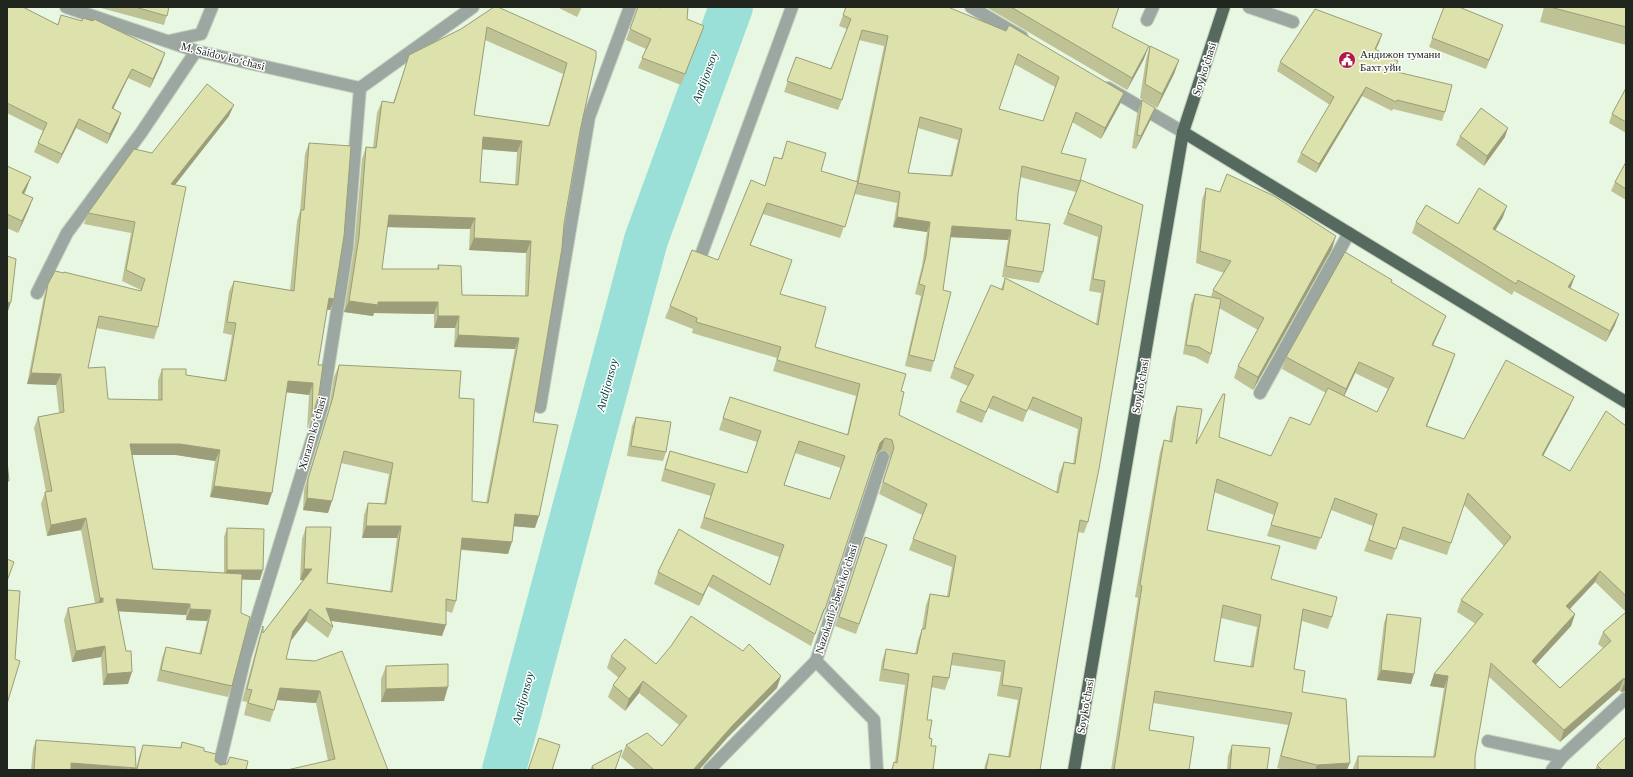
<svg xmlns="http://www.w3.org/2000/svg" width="1633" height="777" font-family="'Times New Roman',serif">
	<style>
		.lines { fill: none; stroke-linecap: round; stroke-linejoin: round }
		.river { stroke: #9ae0d8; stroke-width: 44 }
		.minor-casing { stroke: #c4d1bf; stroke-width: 14 }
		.major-casing { stroke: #c4d1bf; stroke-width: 14 }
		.minor { stroke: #9ca7a1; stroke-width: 12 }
		.major { stroke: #56695f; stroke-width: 12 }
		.wall { fill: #bec294; fill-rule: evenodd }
		.shaded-wall { fill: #9b9e78 }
		.building { fill: #dde2ac; stroke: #9b9e78; fill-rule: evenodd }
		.labels { text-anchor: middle; stroke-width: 3; stroke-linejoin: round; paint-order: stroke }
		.poi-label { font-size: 11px; fill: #20261e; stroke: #fff; text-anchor: start }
		.street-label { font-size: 11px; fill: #20261e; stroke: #fff }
		.water-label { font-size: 12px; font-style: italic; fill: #00423e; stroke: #fff }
	</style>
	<rect width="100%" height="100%" fill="#e8f7e2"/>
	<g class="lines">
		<!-- river -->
		<path class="river" d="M504,770l142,-530 85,-233"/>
		<!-- minor casing -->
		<g class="minor-casing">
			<g id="minor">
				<path d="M66,7l130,44 164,37"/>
				<path d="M971,7l51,30"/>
				<path d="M1249,7l44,15"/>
				<path d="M1147,20l6,-13"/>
				<path d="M169,41l32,-7 11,-27"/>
				<path d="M360,88l113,-81"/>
				<path d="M1108,88l75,44"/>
				<path d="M700,258l92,-251"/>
				<path d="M37,293l30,-60 74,-100 55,-82"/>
				<path d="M1260,393l89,-160"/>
				<path d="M540,407l49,-290 41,-110"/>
				<path d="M1488,741l74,16"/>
				<path d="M218,770l27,-113 77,-250 25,-159 13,-160"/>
				<path d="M709,770l107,-109"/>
				<path d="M877,770l-3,-50 -58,-59 67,-204"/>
				<path d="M1552,770l10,-13 64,-59"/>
			</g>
		</g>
		<!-- major casing -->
		<g class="major-casing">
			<g id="major">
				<path d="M1183,132l443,270"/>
				<path d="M1074,770l109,-638 41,-125"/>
			</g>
		</g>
		<!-- minor -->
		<use href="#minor" class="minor"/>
		<!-- major -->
		<use href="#major" class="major"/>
	</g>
	<!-- wall -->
	<g class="wall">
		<path d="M7,7l51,17 3,-9 101,47 -12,26 -22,-10 -15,31 8,4 -3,9 -11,22 -31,-16 -18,36 -24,-12 4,-9 5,-12 -36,-18z"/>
		<path d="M97,7h72l-5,18z"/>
		<path d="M494,7l102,44 -16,80 -16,93 -31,198 2,106 -21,-2 -6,28 -47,-4 -5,51 -4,12 -6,-2 -4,25 -111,-15 2,6 -5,11 -22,-17 -15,20 -5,18 29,2 73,109 -60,-9 -12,-58 -39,-3 -3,10 -4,12 -26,-7 3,-13 -5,-1 17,-63 4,-12v7l40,-53h-3l2,-41 4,-12 21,56 63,8 7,-53h-35l2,-23 4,-12 16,1 5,-30 -48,-11 -13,50 -25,-3 1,-20 25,-81 5,-32 5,-12 120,33 13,103 14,2 29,-154 -61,-2 1,-19h-21v-14l-60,-1 -1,3 -29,-4 10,-63 8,-90 4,-12h7l4,-34 5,-12 11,2 16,-48 52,-26zM485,40l78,34 -15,52 -74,-11zM482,149l35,3 -2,33 -35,-3zM387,227l83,2 -1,21 57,3 -1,43 -63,-1 -24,-30 -1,4h-55z"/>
		<path d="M557,7h25l-5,10z"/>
		<path d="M638,7h50l-1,12 13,18 -19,48 -43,-17 8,-19 -20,-9z"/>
		<path d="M948,7l176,86 -4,11 -19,35 -29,-17 -11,31 19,28 63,24 -55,317 -4,11 -6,-1 -38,238h-56l1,-5 4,-11 19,3 10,-57 -21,-4 4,-24 -50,-7 -2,13 -4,12 -14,-3 -4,33 4,26 2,24h-42l3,-8h1l10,-77 -26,-4 3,-20 4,-12 29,5 3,-14 4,-11 4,-24 4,-11 17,2 5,-29 -43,-17 13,-35 -43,-21 11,-35 -2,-7 -7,-2 -5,4 -51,155 -4,12 -1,-1 -9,26 -103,-60 -9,20 -45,-22 4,-12 21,-43 91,56 9,-28 -79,-29 11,-32 -50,-15 5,-19 4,-11 77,22 10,-31 -38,-12 11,-33 117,38 9,-39 -83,-25 4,-13 -85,-25 1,-4 -28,-11 5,-12 48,-46 47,-74 9,-29 7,2 6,-18 34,30 35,11 28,-136 -25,-6 -17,60 -4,10 -54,-18 12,-35 35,12 16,-40 -8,-3 4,-11zM1014,64l41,23 -12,34 -44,-12zM918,128l40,12 -8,36 -42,-3zM1020,177l56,15 -13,32 35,13 -9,54 12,2 -5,31 -91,-46 -4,11 -47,78 -4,11 18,8 -8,15 -4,11 26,11 6,-15 35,14 5,-13 50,20 -5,35 -9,-2 -5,12 -3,19 -157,-78 2,-24 -86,-44 -35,-53 -30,-49 13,-31 77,24 15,-44 42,9 -4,24 34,5 -5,34 -7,28 6,2 -16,70 26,6 3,-11 9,-71 7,-53 58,3 -6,37 37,6 4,-11 -27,-52 2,-26zM795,453l46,15 -11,31 -46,-14z"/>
		<path d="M986,7h133l-7,20 32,32 -17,31z"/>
		<path d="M1444,7l56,27 -14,35 -57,-22z"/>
		<path d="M1544,7h82v38l-86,-23z"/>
		<path d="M1382,34l-6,16 18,21 51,41 -3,9 -49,-12 -1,2 -30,-15 -46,77 -19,-11 4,-9 29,-48 -53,-34 3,-9z"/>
		<path d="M1150,46l29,14 -5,14 -17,34 -17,-10 6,-39z"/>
		<path d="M1626,88v45l-17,-10 3,-9z"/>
		<path d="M1142,100l8,21 -14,28 -4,-1 5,-34z"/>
		<path d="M229,116l-54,69 -17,142 -4,12 -58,-11 -8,40 20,31 50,1v-20l4,-11 24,6 38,5 8,-45 -9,-2 6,-41 5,-11 56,9 7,-69 3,-10 5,-57 4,-11 25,156 -4,11h-3l-9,55 -6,53 -5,11 2,-34 -23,-3 -18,113 -58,-8 5,-36 -39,-6h-44l21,114 71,4v-36l3,-9 33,52 -18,-1 -10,107 -4,11 -71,-16 5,-23 4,-11 33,7 8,-33 -21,-1v-5l-67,-4 9,73 -25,1 -2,-28 -29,5 -8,-42 4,-12 27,-5 -14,-73 -34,6 -6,-32 4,-12h1l-12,-64 4,-11 21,-4 -3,-28 -29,-1 17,-88 4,-12 93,7v-1l-19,-9 9,-48 -47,-9 4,-11 64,-60z"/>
		<path d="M1460,136l45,1 -21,29 -28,-21z"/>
		<path d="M1626,162v38l-15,-9 4,-9z"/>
		<path d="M7,166l19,24 -2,4 9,4 -5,13 -10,22 -11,-5z"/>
		<path d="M1206,188l126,61 -79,141 -19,-12 4,-12 20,-36 -39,-22 -8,46 -3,10 -13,-7 -12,-3 8,-50 4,-10 16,3 2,-7 11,-17 -28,-10 6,-63z"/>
		<path d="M1503,217l-8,14 75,57 45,37 -9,17 -92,-51 -2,4 -100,-62 4,-11 42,2z"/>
		<path d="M1391,282l50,46 -8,17 22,9 -28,72 37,13 105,-31 -26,48 27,15 56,-45v265l-5,1 -2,-2 -59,52 -72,-66 -13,81v13h-122v-2l5,-12 75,1 11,-69 -14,-2 4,-12 42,-50 -19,-12 4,-12 43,-54 -40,-41 -17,50 -48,-16 -7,21 -28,-9 9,-25 -42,-16 -15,40 -49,-14 7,-21 -60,-23 -7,38 64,49 61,38 -4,12 -26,-8 -8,48 8,23 45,78h-61l-9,-2 11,-43 -135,-22 -4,27 40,40h-78l27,-172 -3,-1 25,-145 4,-12 5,1 4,-23 4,-12 19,38 23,-7 52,19 39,-31 16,-32 -44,-24 4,-12zM1355,373l33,16 -11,23 -33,-16zM1595,582l31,30 -23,20 -5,12 5,4 -43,40 -25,-24 36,-38 4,-12 -5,-5zM1221,618l36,9 -7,40 -36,-6z"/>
		<path d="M636,417l30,35 -3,9 -36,-5 5,-30z"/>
		<path d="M865,537l22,8 -31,89 -21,-8z"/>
		<path d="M1387,614l24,70 -34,-4 7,-57z"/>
		<path d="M611,656l45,8 121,24 -49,49 -29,33h-63l-15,-13 5,-12 36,1 17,-21 -40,-32 -14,18 -17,-14 5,-12 6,-7 -12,-10z"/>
		<path d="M386,666l58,35 -63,1v-23z"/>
		<path d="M36,740l100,28v1l3,-12 4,-12 37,3 2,-6 22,9 16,14 26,5h-215l2,-21z"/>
		<path d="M1232,745l35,25h-40l1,-14z"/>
		<path d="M1597,765l29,5h-31z"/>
		<path d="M592,766l23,4h-25z"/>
	</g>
	<!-- shaded-wall -->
	<g class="shaded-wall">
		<path d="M1382,34l-3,9 -8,15 4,-9z"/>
		<path d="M1149,46l-5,13 -17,31 5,-12z"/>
		<path d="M165,53l-3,9 -12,26 3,-9z"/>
		<path d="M1179,60l-5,14 -17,34 5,-14z"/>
		<path d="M132,69l-4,9 -19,39 3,-9z"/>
		<path d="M1366,87l-4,9 -46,77 3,-9z"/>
		<path d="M1124,93l-4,11 -19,35 4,-11z"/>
		<path d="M234,105l-5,11 -62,79 4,-11z"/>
		<path d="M1155,108l-5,13 -14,28 5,-13z"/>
		<path d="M121,113l-3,9 -11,22 3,-10z"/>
		<path d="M79,119l-3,9 -18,36 4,-10z"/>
		<path d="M1508,128l-3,9 -21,29 3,-10z"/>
		<path d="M483,137l39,4 -5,11 -38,-3z"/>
		<path d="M31,177l-5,13 -9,16 5,-13z"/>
		<path d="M33,198l-5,13 -10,22 4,-12z"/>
		<path d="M767,203l-4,11 -17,42 4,-11z"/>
		<path d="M1507,206l-4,11 -14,23 4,-11z"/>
		<path d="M389,215l86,3 -5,11 -86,-2z"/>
		<path d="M897,217l33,5 -3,10 -34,-5z"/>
		<path d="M952,226l59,4 -3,10 -60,-3z"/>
		<path d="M1336,236l-4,13 -79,141 5,-13z"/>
		<path d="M474,238l57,3 -5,12 -57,-3z"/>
		<path d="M1575,276l-4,11 -7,11 4,-11z"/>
		<path d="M329,298l5,1 -4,11h-5z"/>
		<path d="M349,301l29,1h60l-4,12 -60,-1 -1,3 -29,-4z"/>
		<path d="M11,302l-4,12v-11z"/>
		<path d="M1619,314l-4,11 -9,17 4,-11z"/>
		<path d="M438,316h21l-4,12h-21z"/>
		<path d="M1446,316l-5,12 -13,28 4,-11z"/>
		<path d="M458,335l61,3 -4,11 -61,-2z"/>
		<path d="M1455,354l-4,12 -29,72 4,-12z"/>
		<path d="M1359,362l-4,11 -13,28 4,-12z"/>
		<path d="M31,373l30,1 -5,11 -29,-1z"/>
		<path d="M288,381l25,2 -4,12 -25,-3z"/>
		<path d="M1574,397l-5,11 -32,59 5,-12z"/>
		<path d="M885,438l-4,12 -5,5 4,-12z"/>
		<path d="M130,444h50l40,6 -5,11 -39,-6h-50z"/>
		<path d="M214,486l58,7 -4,12 -58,-8z"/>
		<path d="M307,498l25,3 -4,12 -25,-3z"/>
		<path d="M515,514l24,2 -4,12 -25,-2z"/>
		<path d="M86,518l-5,12 -34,6 4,-11z"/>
		<path d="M366,526h35l-4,12h-35z"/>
		<path d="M462,538l50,4 -4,12 -50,-5z"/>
		<path d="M304,569h8l-4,12 -8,-1z"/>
		<path d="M227,570h36l-3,10 -37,-1z"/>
		<path d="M1600,571l-5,11 -33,35 4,-11z"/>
		<path d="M713,575l-5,11 -9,20 4,-11z"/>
		<path d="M100,598h3l-4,12h-3z"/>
		<path d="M116,599l74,5 -4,11 -74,-4z"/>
		<path d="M326,608l120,17 -4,11 -117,-16z"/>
		<path d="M190,609l21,1 -4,11 -21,-1z"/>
		<path d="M310,609l-4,12 -17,22 4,-12z"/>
		<path d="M1575,614l-4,12 -43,47 4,-12z"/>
		<path d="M105,646l-4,11 -29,5 4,-11z"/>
		<path d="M1381,670l33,4 -3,10 -34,-4z"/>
		<path d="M132,672l-4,12 -25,1 4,-11z"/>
		<path d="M1434,674l14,2 -4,12 -14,-2z"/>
		<path d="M781,676l-4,12 -49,49 -29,33h-6l40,-45z"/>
		<path d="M1624,678l-5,12 -59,52 4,-12z"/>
		<path d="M1626,680v11l-5,1 4,-11z"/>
		<path d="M643,681l-4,12 -14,18 4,-12z"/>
		<path d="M448,687l-4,14 -63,1 5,-13z"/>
		<path d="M280,688l40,3 -4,12 -40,-3z"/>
		<path d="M71,763l65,5 -1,2 -8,-2 -1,2h-57z"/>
		<path d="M1350,763l-3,7h-32l2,-5z"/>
	</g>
	<!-- building -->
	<g class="building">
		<path d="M7,7h16l35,18 3,-10 21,6 1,-3 10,3 1,-2 71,34 -12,26 -21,-10 -20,39 9,5 -11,21 -31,-15 -17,35 -24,-11 9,-20 -40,-20z"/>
		<path d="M135,7h34l-2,9z"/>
		<path d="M494,7h4l98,44v7l-16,73 -16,93 -2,24 -29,174 25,3 -19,91 -24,-2 -3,28 -50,-4 -6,63 -10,-2v26l-120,-17 7,19 -23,-18 -17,22 -7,28 29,2 27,-10 46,119h-101l48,-11 -15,-68 -40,-3 -6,22 -26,-7 4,-13 -5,-1 16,-63v7l49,-64h-8l2,-42h25l-4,56 65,9 9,-66h-35l2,-23 18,1 7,-41 -49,-12 -12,50 -25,-3 1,-19 25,-82 6,-32 122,6 -2,27 15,1 -2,102 16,2 31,-165 -61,-3 1,-19h-21v-14h-60v3l-29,-4 10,-64 7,-90 10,1 6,-47 12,2 15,-48 52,-26zM487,27l80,36 -18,63 -75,-11zM483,137l39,4 -4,44 -38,-3zM389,215l86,3 -1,20 57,3 -3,55 -66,-1 -1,-29 -23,-1 1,4h-57z"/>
		<path d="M638,7h20l3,1 -1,-1h28l-1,12 17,7 -19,48 -43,-16 9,-19 -21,-10z"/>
		<path d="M846,7h102l58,24 3,-6 115,68 -19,35 -29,-16 -15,41 25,6 -6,22 -58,-15 -4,28 -2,26 34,4 -7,48 -37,-6 5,-36 -59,-4 -9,64 8,2 -17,69 -25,-6 16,-69 -6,-2 7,-28 4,-34 -33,-5 3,-25 -42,-9 30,-147 -26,-6 -20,70 -55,-19 9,-24 35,12 20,-50 -8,-4zM1018,54l41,23 -16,44 -44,-12zM920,117l42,12 -10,47 -44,-3z"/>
		<path d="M1011,7h108l-7,20 37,19 -17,32z"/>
		<path d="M1444,7h15l44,18 -14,35 -57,-22z"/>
		<path d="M1550,7h76v20z"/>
		<path d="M1315,9l67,25 -7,15 23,12 -5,10 59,14 -7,27 -48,-12 -1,2 -30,-15 -47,77 -18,-11 33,-56 -54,-35z"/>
		<path d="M1150,46l29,14 -17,34 -17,-10z"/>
		<path d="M207,84l27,21 -63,79 15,3 -28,140 -59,-11 -11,52 17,-1 3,32 54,1v-31h24v6l40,6 10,-58 -9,-1 7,-41 60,10 7,-81h3l5,-67 42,3 -7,90 -10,63 -5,-1 -11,67h5l-4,29 -7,24 1,-35 -25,-2 -16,112 -58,-7 6,-36 -40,-6h-50l23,125 89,5 -1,39 9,4 -18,69 -71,-16 5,-23 35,7 10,-44 -21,-1v-5l-74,-5 10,52h5l1,21 -25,2 -2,-28 -29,5 -8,-43 35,-6v-4h-3l-14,-80 -35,7 -6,-33 7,-1 -14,-74 26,-5 -3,-38 -30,-1 17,-89 7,-13 9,2v-1l77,19 4,-12 -19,-9 9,-48 -47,-9 46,-64 18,4z"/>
		<path d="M1626,88v34l-14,-8z"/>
		<path d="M1142,100l13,8 -14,28 -4,-1z"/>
		<path d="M1481,108l27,20 -21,28 -27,-20z"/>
		<path d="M787,141l39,12 -5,18 37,11 -13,45 -78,-24 -17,42 42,15 -12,34 46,13 -11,40 91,27 -5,17 3,1 -5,23 159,78 6,-31 11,2 7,-46 -49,-21 -6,14 -34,-15 -7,16 -26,-11 14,-26 -20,-8 37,-82 12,5 2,-12 93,47 7,-44 -12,-2 9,-53 -34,-13 13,-33 62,25 -44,264 -11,53 -8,-2 -40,250h-54l3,-16 21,3 12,-69 -20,-3 3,-24 -52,-8 -4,25 -16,-2 -6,44h5l-3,18 3,1 -1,7h5l-3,24h-41l2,-8 3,1 12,-89 -26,-5 3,-20 31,5 5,-25h3l5,-35 19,3 7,-41 -43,-17 14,-35 -44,-22 11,-34 -2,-8 -7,-2 -5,5 -55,166h-1l-9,25 -102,-59 -10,20 -45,-23 21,-43 91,56 14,-40 -80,-28 11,-33 -50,-15 5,-18 77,22 14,-42 -38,-13 7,-21 118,38 12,-51 -83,-24 4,-13 -85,-25 1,-4 -27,-12 22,-56 26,10 33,-80 14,6 9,-29 8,2zM799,441l46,15 -15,43 -46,-14z"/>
		<path d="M1626,162v27l-11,-7z"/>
		<path d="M7,166l24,11 -9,16 11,5 -11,23 -15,-7z"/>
		<path d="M1227,174l47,22 62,40 -78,141 -20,-11 26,-48 -51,-28 18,-29 -31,-10 6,-63 14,4z"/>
		<path d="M1479,188l28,18 -14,23 82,47 -7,11 51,27 -9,17 -92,-51 -2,4 -100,-62 10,-17 32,19z"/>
		<path d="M1345,252l47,28 -1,2 55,34 -14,29 23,9 -29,72 38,13 42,-79 68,37 -32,58 28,16 36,-60 20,15v170l-26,-25 -34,35 9,8 -43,47 28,27 51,-47 -8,-9 23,-20v68l-1,1 -1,-3 -60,52 -73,-67 -16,94v13h-117v-14l77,1 13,-81 -14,-2 49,-60 -22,-14 50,-63 -43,-44 -17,50 -48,-16 -7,22 -27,-9 8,-26 -42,-16 -14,40 -50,-13 7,-22 -61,-24 -10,51 73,16 -9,33 66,18 -5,20 -29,-8 -9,60 11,2 -3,21 44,7 4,64 -33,2 -36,-9 11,-43 -137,-22 -6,39 45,7 -5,33h-75l28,-184 -2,-1 24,-145 8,2 5,-36 25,3 -6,35 27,-50h2l-6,43 52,19 19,-39 20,8 18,-37 49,24 17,-34 -35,-16 -13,27 -60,-32zM1223,605l38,10 -8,52 -39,-6z"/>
		<path d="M7,256l9,3 -5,43 -4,1z"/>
		<path d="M1195,294l26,5 -10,55 -12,-7 -13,-2z"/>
		<path d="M636,417l35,5 -5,30 -35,-6z"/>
		<path d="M7,461l2,20h-2z"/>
		<path d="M227,528l37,1 -1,41h-36z"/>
		<path d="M865,537l22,8 -28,79 -20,-7z"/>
		<path d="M7,559l7,3 -7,19z"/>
		<path d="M7,590l13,1 -5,68 5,2 -13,43z"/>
		<path d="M1387,614l34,4 -7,56 -33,-4z"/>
		<path d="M691,616l52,35 6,-7 32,32 -48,49 -40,45h-39l-28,-25 21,-12 15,13 25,-30 -44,-35 -14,18 -16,-14 13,-17 -15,-12 14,-17 31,25 15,-18z"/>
		<path d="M448,664v23l-62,2v-23z"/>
		<path d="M1626,737v33h-24l-5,-5z"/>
		<path d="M539,738l21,7 -8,25h-24z"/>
		<path d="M36,740l99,7 1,21 -65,-5v7h-37z"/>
		<path d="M182,742l22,6v3l12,3 -1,7 5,4 7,-1 3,-7 18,4 -2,9h-119v-2l10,1 6,-24 38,3z"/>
		<path d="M1232,745l38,3 -3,22h-37z"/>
		<path d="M622,750l-7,20h-21l-2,-4z"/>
	</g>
	<!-- icons -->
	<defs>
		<g id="civic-disc" transform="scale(0.9)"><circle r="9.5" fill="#ae1a46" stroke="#fff"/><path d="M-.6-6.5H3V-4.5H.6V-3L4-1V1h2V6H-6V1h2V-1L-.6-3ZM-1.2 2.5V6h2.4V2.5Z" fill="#fff"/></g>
	</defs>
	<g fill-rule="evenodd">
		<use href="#civic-disc" x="1347" y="60"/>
	</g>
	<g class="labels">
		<!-- poi labels -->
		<g class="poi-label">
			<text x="1360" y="58">Андижон тумани<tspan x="1360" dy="13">Бахт уйи</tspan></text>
		</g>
		<!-- street labels -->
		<g class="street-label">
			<text transform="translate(223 56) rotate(14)" y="4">M. Saidov koʻchasi</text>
			<text transform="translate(1204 69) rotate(-72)" y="4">Soy ko'chasi</text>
			<text transform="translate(1140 386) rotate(-80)" y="4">Soy ko'chasi</text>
			<text transform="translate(312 433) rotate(-74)" y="4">Xorazm koʻchasi</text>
			<text transform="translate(836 599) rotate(-72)" y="4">Nazokatli 2-berk koʻchasi</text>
			<text transform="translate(1085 706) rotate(-80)" y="4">Soy ko'chasi</text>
		</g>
		<!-- water labels -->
		<g class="water-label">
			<text transform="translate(705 77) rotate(-70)" y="4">Andijonsoy</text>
			<text transform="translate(607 385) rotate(-75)" y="4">Andijonsoy</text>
			<text transform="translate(523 698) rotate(-75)" y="4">Andijonsoy</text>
		</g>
	</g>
	<!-- border -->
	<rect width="1633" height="777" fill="none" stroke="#20261e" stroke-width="16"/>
</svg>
